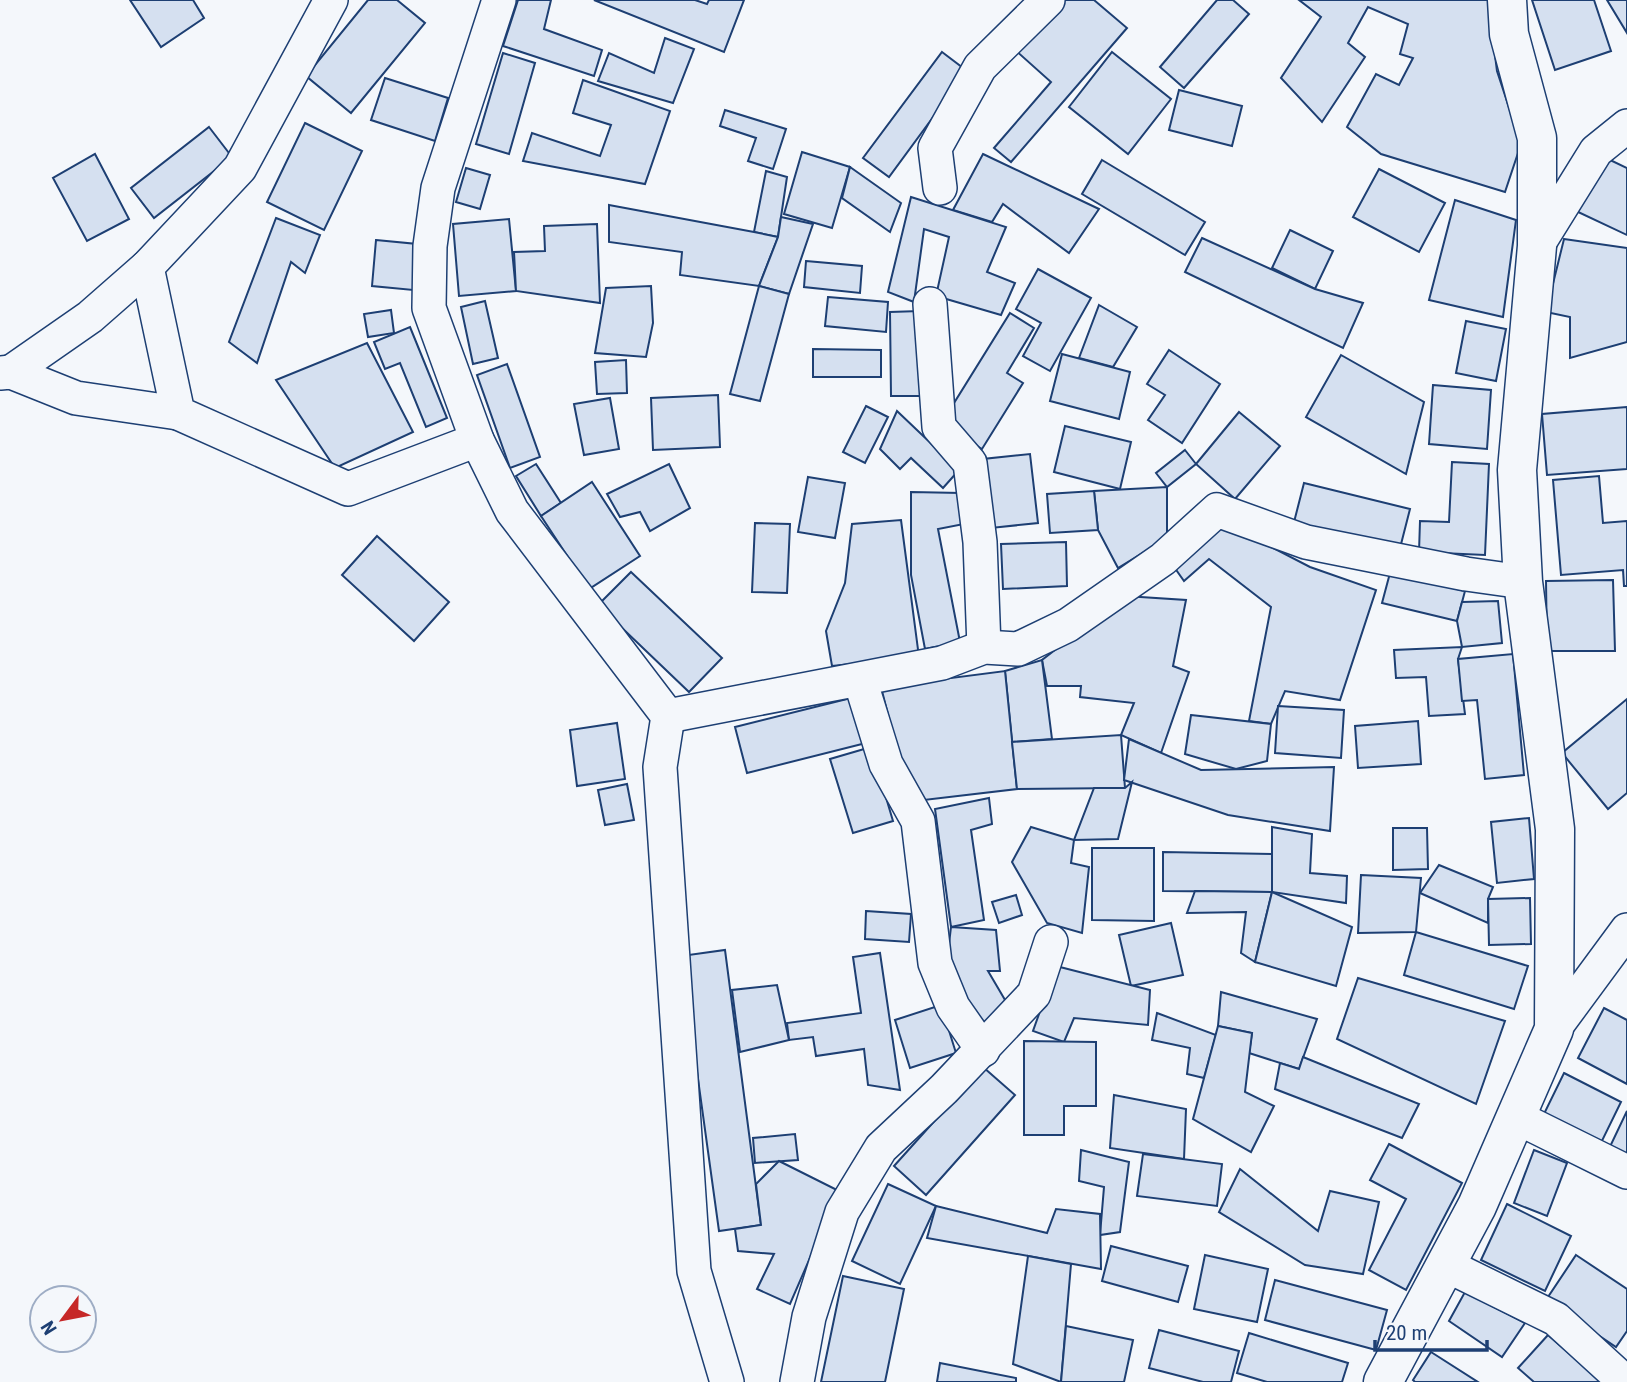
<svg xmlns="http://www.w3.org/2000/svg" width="1627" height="1382" font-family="'Roboto Condensed',sans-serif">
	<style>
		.building { fill: #d5e0f0; stroke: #1d3f73; stroke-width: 2 }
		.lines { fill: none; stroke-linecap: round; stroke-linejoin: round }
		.street-casing { stroke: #1d3f73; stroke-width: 36 }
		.secondary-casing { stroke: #1d3f73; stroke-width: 41 }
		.street { stroke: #f4f7fb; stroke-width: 33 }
		.secondary { stroke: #f4f7fb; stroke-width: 38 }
	</style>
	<rect width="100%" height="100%" fill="#f4f7fb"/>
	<!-- building -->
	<g class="building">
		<path d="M130,0h63l11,18 -43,29z"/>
		<path d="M368,0h29l28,23 -74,90 -45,-37z"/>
		<path d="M518,0h33l-7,29 58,21 -8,26 -91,-30z"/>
		<path d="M594,0h101l12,4 2,-4h35l-20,52z"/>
		<path d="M1057,0h37l33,28 -116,134 -17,-14 57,-66 -37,-33z"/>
		<path d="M1217,0h16l16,14 -65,74 -24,-21z"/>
		<path d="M1299,0h189l9,71 24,73 -16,48 -124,-38 -34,-27 29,-53 23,11 14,-27 -13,-4 8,-30 -40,-17 -20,36 17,14 -43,65 -41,-44 40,-61z"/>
		<path d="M1532,0h62l17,51 -56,19z"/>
		<path d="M1607,0h20v33z"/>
		<path d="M665,38l29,11 -21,54 -75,-22 11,-28 45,20z"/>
		<path d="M942,52l25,19 -78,106 -26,-19z"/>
		<path d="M1112,52l59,47 -43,55 -59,-47z"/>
		<path d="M503,53l32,10 -26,91 -33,-10z"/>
		<path d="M385,78l63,20 -13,43 -64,-21z"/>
		<path d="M583,80l87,31 -25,73 -122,-23 9,-28 68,23 11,-31 -38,-12z"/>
		<path d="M1179,90l63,16 -10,40 -63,-16z"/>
		<path d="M725,110l61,19 -13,40 -25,-8 8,-23 -36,-12z"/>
		<path d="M305,123l57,28 -38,79 -57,-28z"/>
		<path d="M209,127l23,30 -78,61 -23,-30z"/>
		<path d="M802,152l48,15 -18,61 -48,-14z"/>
		<path d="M95,154l34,65 -42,22 -34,-63z"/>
		<path d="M983,154l116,55 -30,44 -66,-49 -11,18 -39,-12z"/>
		<path d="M1606,158l21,10v67l-51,-24z"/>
		<path d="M1102,160l103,62 -20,33 -103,-61z"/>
		<path d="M850,167l51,36 -11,29 -48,-34z"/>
		<path d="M466,168l24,7 -10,34 -24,-7z"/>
		<path d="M1379,169l66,34 -26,49 -66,-35z"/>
		<path d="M766,171l21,6 -9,60 -24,-5z"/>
		<path d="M911,197l95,30 -19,45 28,11 -14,32 -65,-19 13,-59 -25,-8 -10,73 -26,-10z"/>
		<path d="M1455,200l61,20 -13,97 -74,-17z"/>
		<path d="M609,205l145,27 24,5 -19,49 -79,-11 2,-23 -73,-10z"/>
		<path d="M781,217l32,7 -24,70 -30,-8 19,-49z"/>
		<path d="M276,218l44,17 -15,38 -14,-11 -34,101 -28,-21z"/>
		<path d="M509,219l7,72 -57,5 -6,-72z"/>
		<path d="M597,224l3,79 -84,-12 -2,-39 31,-1 -1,-25z"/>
		<path d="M1290,230l43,21 -18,38 -43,-21z"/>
		<path d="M1202,238l113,51 48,14 -20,45 -158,-76z"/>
		<path d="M1564,239l63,9v94l-57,16v-41l-24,-5z"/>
		<path d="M376,240l41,4 -4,46 -41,-4z"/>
		<path d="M806,261l56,5 -2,27 -56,-6z"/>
		<path d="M1038,269l53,29 -41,73 -27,-15 18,-33 -25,-14z"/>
		<path d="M651,286l2,37 -7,34 -51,-4 11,-65z"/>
		<path d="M759,286l30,8 -29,107 -30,-7z"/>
		<path d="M828,297l60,5 -2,30 -61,-6z"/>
		<path d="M485,301l13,57 -25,6 -12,-57z"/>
		<path d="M1099,305l38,22 -24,40 -34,-9z"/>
		<path d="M391,310l3,23 -26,4 -4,-23z"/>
		<path d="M920,311l2,85h-31l-1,-84z"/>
		<path d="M1010,313l24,15 -27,45 16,10 -41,66 -41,-25z"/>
		<path d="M1466,321l40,8 -10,52 -40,-8z"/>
		<path d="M410,327l37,91 -21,9 -26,-64 -15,6 -11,-27z"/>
		<path d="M367,343l46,89 -78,36 -59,-88z"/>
		<path d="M813,349l68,1v27h-68z"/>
		<path d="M1169,350l51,34 -38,59 -34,-23 17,-25 -18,-11z"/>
		<path d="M1062,354l68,18 -11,47 -69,-18z"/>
		<path d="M1341,355l83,47 -18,72 -100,-57z"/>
		<path d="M626,360l1,33 -30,1 -2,-32z"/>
		<path d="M507,364l33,93 -30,11 -33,-93z"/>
		<path d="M1433,385l58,5 -4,59 -58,-5z"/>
		<path d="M718,395l2,52 -67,3 -2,-52z"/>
		<path d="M610,398l9,51 -35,6 -10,-51z"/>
		<path d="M866,406l22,11 -23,46 -22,-11z"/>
		<path d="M1627,407v62l-80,6 -5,-61z"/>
		<path d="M897,411l62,59 -16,18 -32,-30 -11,11 -20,-20z"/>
		<path d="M1239,412l41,34 -45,53 -39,-35z"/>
		<path d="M1065,426l66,16 -11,47 -66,-17z"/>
		<path d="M1185,450l11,14 -29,23 -11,-14z"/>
		<path d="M1030,454l8,69 -47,5 -8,-69z"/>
		<path d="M1452,462l37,2 -4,91 -66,-3 1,-31 29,1z"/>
		<path d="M536,464l25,39 -20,13 -25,-40z"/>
		<path d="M669,464l21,44 -40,23 -10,-19 -20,5 -13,-23z"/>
		<path d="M1599,476l4,47 24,-2v65h-3l-1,-16 -62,5 -8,-95z"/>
		<path d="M808,477l37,6 -10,55 -37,-6z"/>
		<path d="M592,482l48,74 -51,33 -48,-73z"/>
		<path d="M1304,483l106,26 -11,43 -106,-26z"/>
		<path d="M1167,487v51l-49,30 -20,-38 -4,-39z"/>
		<path d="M1094,491l4,39 -48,3 -3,-39z"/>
		<path d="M911,492l50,1 3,31 -26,5 22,113 -35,7 -14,-74z"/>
		<path d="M901,520l18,137 -87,9 -6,-35 19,-48 7,-59z"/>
		<path d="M755,523l35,1 -3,69 -35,-1z"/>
		<path d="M1227,524l83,43 66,23 -36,110 -55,-9 -14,33 -22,-3 22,-114 -62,-48 -25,22 -12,-17z"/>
		<path d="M377,536l72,66 -35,39 -72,-66z"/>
		<path d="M1066,542l1,44 -64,3 -2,-45z"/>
		<path d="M631,572l91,86 -33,34 -91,-87z"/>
		<path d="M1390,573l75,18 -8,30 -75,-18z"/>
		<path d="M1613,580l2,71h-68l-1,-70z"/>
		<path d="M1125,596l61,4 -13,66 16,6 -28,81 -40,-18 13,-32 -54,-6 1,-11h-34l-5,-26z"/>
		<path d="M1498,601l4,42 -40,4 -5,-26 5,-19z"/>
		<path d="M1462,647l-4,12 7,55 -36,2 -3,-39 -30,1 -2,-28z"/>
		<path d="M1513,654l11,121 -39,4 -8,-79 -15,1 -4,-42z"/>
		<path d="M1042,660l10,79 -40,3 -7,-71z"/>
		<path d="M1005,671l12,118 -93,11 -23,-34 -20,-79z"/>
		<path d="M855,697l11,46 -119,30 -12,-46z"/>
		<path d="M1627,699v94l-19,16 -46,-56z"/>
		<path d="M1278,706l66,4 -3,48 -66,-5z"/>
		<path d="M1191,715l80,9 -4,37 -31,8 -51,-15z"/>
		<path d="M1418,721l3,43 -63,4 -3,-42z"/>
		<path d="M617,723l8,56 -48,7 -7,-56z"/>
		<path d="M1121,735l4,53 -108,1 -5,-47z"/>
		<path d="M1129,739l72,31 133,-3 -4,64 -102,-16 -104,-35z"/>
		<path d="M871,747l22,74 -40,12 -23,-74z"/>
		<path d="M1132,782l-14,57 -44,1 20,-52h31z"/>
		<path d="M627,784l7,36 -29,5 -7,-35z"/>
		<path d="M989,798l3,26 -21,6 13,90 -33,7 -16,-118z"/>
		<path d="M1529,818l5,61 -37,4 -6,-61z"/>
		<path d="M1031,827l43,13 -3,23 18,4 -7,66 -35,-10 -35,-61z"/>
		<path d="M1272,827l40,7 -2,39 37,3 -1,27 -74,-11z"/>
		<path d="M1393,828h34l1,41 -35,1z"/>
		<path d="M1092,848h62v73l-62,-1z"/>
		<path d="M1163,852l109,2v38l-109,-1z"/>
		<path d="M1439,865l54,22 -5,12v24l-68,-30z"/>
		<path d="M1361,875l60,3 -5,54 -58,1z"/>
		<path d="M1195,891l77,1 -17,70 -14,-9 5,-41 -59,1z"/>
		<path d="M1272,892l80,35 -16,59 -81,-24z"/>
		<path d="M1016,895l6,20 -23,8 -7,-21z"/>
		<path d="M1530,898l1,46 -42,1 -1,-46z"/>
		<path d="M866,911l45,3 -2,28 -44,-3z"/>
		<path d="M1171,923l12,52 -52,11 -12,-51z"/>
		<path d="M951,927l45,3 4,41h-12l20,34 -27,21 -34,-65z"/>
		<path d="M1416,932l112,34 -14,43 -110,-34z"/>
		<path d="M725,950l36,275 -42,6 -38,-275z"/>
		<path d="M880,953l20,137 -32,-5 -4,-36 -48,7 -3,-19 -24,3 -2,-17 74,-10 -8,-56z"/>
		<path d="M1056,966l94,24 -2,35 -74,-7 -10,24 -31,-11z"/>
		<path d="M1358,978l147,43 -29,83 -139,-65z"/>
		<path d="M777,985l12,55 -49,12 -8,-62z"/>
		<path d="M1221,992l96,27 -18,50 -50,-16 3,-20 -34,-7z"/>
		<path d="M941,1005l15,48 -46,15 -15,-48z"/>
		<path d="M1604,1008l23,12v64l-49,-26z"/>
		<path d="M1157,1013l59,22 -12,43 -17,-4 3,-26 -38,-8z"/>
		<path d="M1218,1026l34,7 -7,59 29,14 -23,46 -58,-33z"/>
		<path d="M1024,1041l72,1v64h-32v29h-40z"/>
		<path d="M1303,1057l116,47 -17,34 -127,-49 5,-26 19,6z"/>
		<path d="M983,1067l32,28 -89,100 -32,-29z"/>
		<path d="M1564,1073l57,29 -23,47 -57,-29z"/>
		<path d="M1114,1095l72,14 -2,50 -74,-11z"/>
		<path d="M1627,1111v54l-21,-10z"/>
		<path d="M795,1134l3,26 -43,3 -2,-25z"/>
		<path d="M1389,1144l73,39 -56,107 -37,-20 37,-71 -36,-19z"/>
		<path d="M1081,1150l48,12 -9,70 -20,3 4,-48 -25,-6z"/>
		<path d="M1534,1150l33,13 -20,53 -33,-13z"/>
		<path d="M1143,1154l79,10 -5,42 -80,-10z"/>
		<path d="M779,1161l60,30 -49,113 -33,-15 17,-35 -36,-3 -3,-22 26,-4 -5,-41z"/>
		<path d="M1240,1169l78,62 12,-40 49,11 -16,72 -58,-9 -86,-53z"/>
		<path d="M888,1184l48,22 -36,78 -48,-23z"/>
		<path d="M1507,1204l64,32 -26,55 -64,-31z"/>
		<path d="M936,1206l111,27 9,-24 44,5 1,55 -174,-31z"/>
		<path d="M1111,1246l77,20 -10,36 -76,-21z"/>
		<path d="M1205,1255l63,14 -11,53 -63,-13z"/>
		<path d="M1576,1255l51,34v42l-11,16 -70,-47z"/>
		<path d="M1028,1256l43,8 -10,118 -48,-18z"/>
		<path d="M843,1276l61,13 -19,93h-64z"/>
		<path d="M1275,1280l112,30 -11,40 -111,-30z"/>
		<path d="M1465,1292l60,31 -23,34 -53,-36z"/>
		<path d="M1066,1326l67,14 -9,42h-63z"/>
		<path d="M1159,1330l80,21 -8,31h-28l-54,-14z"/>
		<path d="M1249,1333l99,30 -6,19h-75l-30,-9z"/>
		<path d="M1548,1335l54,47h-68l-16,-14z"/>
		<path d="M1431,1352l47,30h-63l-2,-2z"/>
		<path d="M940,1363l76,15v4h-79z"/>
	</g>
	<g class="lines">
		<!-- street casing -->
		<g class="street-casing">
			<g id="street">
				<path d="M331,0l-91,168 -93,99 31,146 170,76 129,-49"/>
				<path d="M499,0l-61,188 -8,58 -1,62 48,132 35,71 156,205 -8,51 34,504 33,111"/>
				<path d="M940,188l-5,-40 45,-81 68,-67"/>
				<path d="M1537,246l59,-95 31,-25"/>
				<path d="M930,304l9,123 31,36 10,79 4,105"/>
				<path d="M11,372l79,-55 57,-50"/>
				<path d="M0,373l11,-1 65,26 102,15"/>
				<path d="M860,680l26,84 32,57 17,142 18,44 30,43"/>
				<path d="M668,716l274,-53 42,-16 34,2 50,-24 95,-66 54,-49 89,32 160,32 57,8"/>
				<path d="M1554,1029l73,-99"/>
				<path d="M1516,1117l111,55"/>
				<path d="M1446,1265l110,54 69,63"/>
				<path d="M797,1382l12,-65 33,-105 39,-64 63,-59 90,-95 17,-52"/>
			</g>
		</g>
		<!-- secondary casing -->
		<g class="secondary-casing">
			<path id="secondary" d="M1383,1382l94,-176 77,-177 1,-200 -32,-247 -6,-112 20,-224v-108l-28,-104 -2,-34"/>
		</g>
		<!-- street -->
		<use href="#street" class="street"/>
		<!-- secondary -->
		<use href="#secondary" class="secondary"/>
	</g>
	<!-- north arrow -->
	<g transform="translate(63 1319) rotate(238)"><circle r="33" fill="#f4f7fb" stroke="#9eadc5" stroke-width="2"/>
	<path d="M0-5L12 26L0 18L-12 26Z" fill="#c62828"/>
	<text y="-10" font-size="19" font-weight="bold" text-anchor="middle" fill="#1d3f73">N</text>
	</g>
	<!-- scale -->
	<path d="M1375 1340v10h112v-10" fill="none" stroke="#1d3f73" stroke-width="3.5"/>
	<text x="1386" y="1340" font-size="21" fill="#1d3f73" stroke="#f4f7fb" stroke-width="5" paint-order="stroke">20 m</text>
</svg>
